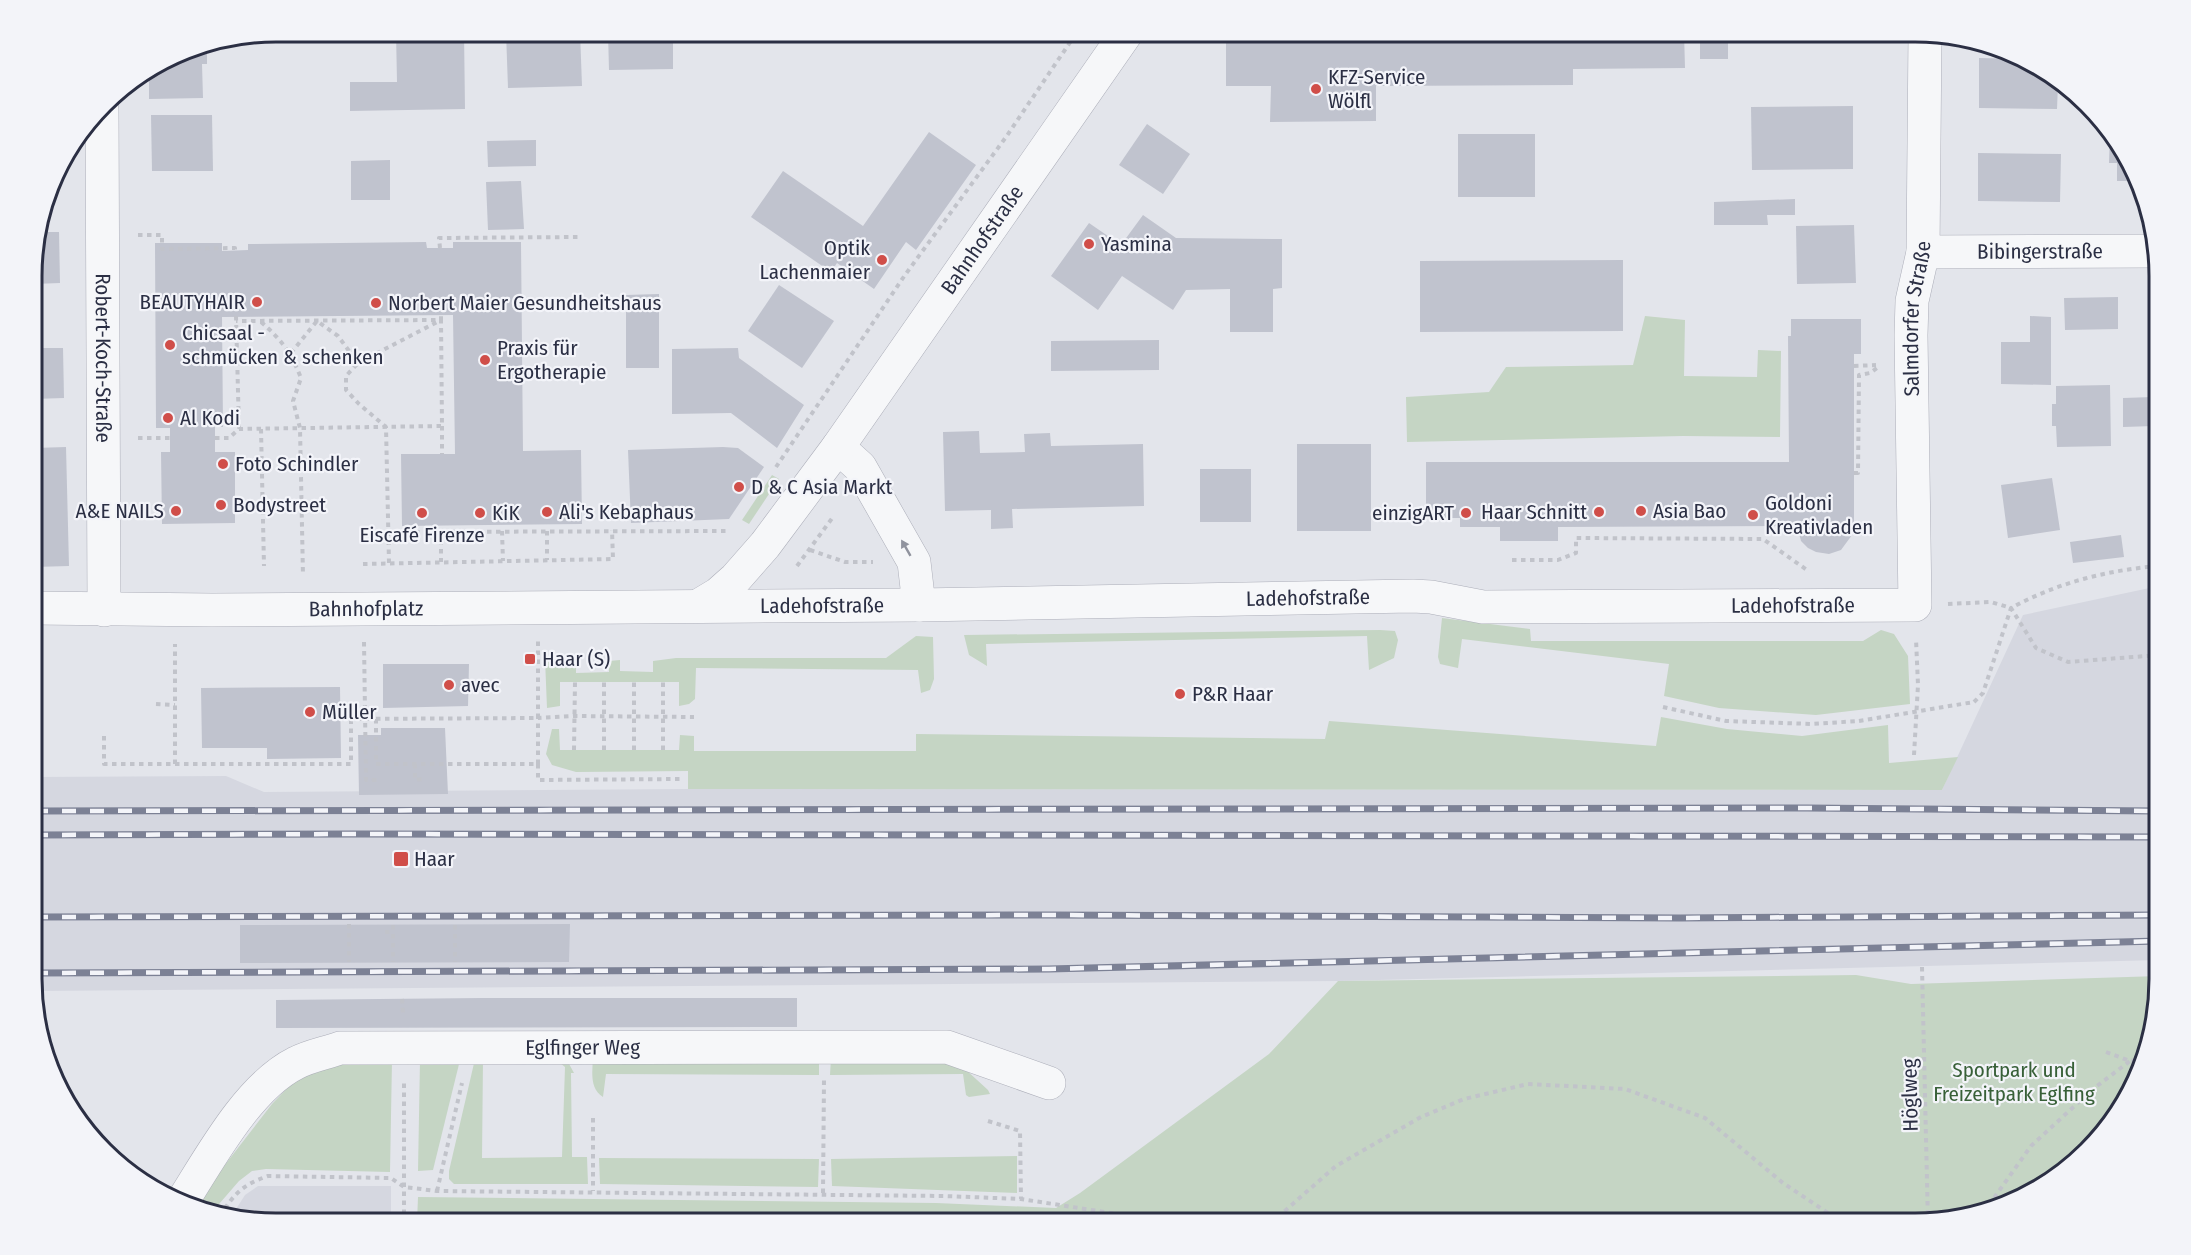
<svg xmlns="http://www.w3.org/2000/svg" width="2191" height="1255" font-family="'Fira Sans Condensed',sans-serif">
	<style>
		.built { fill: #d5d7e0 }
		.green { fill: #c5d5c4 }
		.building { fill: #c0c3ce }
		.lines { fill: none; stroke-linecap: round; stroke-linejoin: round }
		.minor-casing { stroke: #acaeb9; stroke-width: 34 }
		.path { stroke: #c1c3ca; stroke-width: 4; stroke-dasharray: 4.5 4.5; stroke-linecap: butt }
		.minor { stroke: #f6f7f9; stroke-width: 33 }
		.rail-casing { stroke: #7c8195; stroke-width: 7 }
		.rail { stroke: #f3f4f9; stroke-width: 4.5; stroke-dasharray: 14; stroke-linecap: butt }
		.path-bridge { stroke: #c1c3ca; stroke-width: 4; stroke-dasharray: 4.5 4.5; stroke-linecap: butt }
		.oneway { fill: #90939e }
		.poi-dot { fill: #d04e49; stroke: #f3f4f9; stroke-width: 2 }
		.labels { text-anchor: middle; stroke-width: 4.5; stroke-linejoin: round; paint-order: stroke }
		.poi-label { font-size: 21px; fill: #2b2f44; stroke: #f3f4f9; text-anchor: start }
		.street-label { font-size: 21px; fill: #2b2f44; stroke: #f3f4f9 }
		.park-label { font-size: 21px; fill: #386038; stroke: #f3f4f9 }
		.rim { fill: none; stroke: #2b2f44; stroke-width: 3 }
	</style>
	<rect width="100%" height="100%" fill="#e3e5eb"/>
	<!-- built -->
	<g class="built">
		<path d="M2159,586v374l-821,21 -1304,10v-214l192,-1 38,16 424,-3 1254,1 81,-175z"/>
		<path d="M258,1186h133v37h-115l-45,-6 14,-22z"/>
	</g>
	<!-- green -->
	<g class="green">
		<path d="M1645,316l40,4 -1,56 73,1 1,-27 23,1 -1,86 -97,-1 -276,6 -1,-45 83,-5 17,-25 127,-2z"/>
		<path d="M772,475l7,4 -30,45 -7,-4z"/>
		<path d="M1442,618l88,11 1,12h332l18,-11 13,4 14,22 2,48 -94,11 -97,-7 -55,-12 5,-32 -207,-25 -4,29 -18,-4 -2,-7z"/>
		<path d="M1380,630l15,1 3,9 -4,18 -25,12 -2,-34 -381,8 1,22 -18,-11 -5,-20z"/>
		<path d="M916,636l17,1 1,42 -4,11 -9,3 -3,-23 -222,-2 -1,31 -6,5 -10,2v-24h-119v24l-13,2 -2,-49h31v14l33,-1v-11l11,-1v11l33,1v-11l23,-3h210z"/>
		<path d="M1661,717l66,12 75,7 86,-11 1,38 69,-6 -16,33 -1254,-1v-18l-112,1 -24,-7 -6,-11 6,-25h7l1,21h119l1,-15 14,1v15h222v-17l409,5 4,-18 327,25z"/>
		<path d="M1856,975l55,9 248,-8v18l-32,107 -39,51 -51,39 -107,32h-1513l1,-26 518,6 120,5 24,-15 189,-139 69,-73z"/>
		<path d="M831,1058l117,6 17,5 23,21 2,4 -21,3 -3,-2 -3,-21 -133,1z"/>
		<path d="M475,1059h8l-1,99 80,-1 3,-90 -5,-4 8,-1 6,11h-3l1,84h15l1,27h-134l-5,-5v-8z"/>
		<path d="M593,1059h226v16l-213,-1 -3,23c-13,-8 -11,-24 -10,-38z"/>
		<path d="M392,1060l-2,112 -124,-3 -14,2 -13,10 -26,30 -17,-9 76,-98 28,-29 30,-12z"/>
		<path d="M420,1060h40l-27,110 -15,1z"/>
		<path d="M1017,1156v37l-185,-7 -1,-27z"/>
		<path d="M599,1158l220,1 -1,28 -218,-3z"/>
	</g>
	<!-- building -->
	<g class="building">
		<path d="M396,32h68l1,77 -115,2v-29h47z"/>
		<path d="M506,32h74l2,54 -74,2z"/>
		<path d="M608,32h65v37l-64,1z"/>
		<path d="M730,32h105v4l-105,3z"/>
		<path d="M1226,32h458l1,36 -112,1v16l-197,1v35l-106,1 1,-36h-45z"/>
		<rect x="1700" y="32" width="28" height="27"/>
		<path d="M207,45v19h-5l1,34 -54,1v-28l34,-21z"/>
		<path d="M1979,58l45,1 13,5 21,20 -1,25 -78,-1z"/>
		<path d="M1853,106v63l-101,1 -1,-63z"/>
		<path d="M151,115h61l1,56h-61z"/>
		<path d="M1147,124l43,30 -27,40 -44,-29z"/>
		<path d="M929,132l47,33 -60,85 -10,-8 -32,47 -37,-26 -6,9 -80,-55 32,-46 80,55z"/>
		<path d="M2110,132l8,9 20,40h-21v-18h-8z"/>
		<rect x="1458" y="134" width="77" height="63"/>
		<path d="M536,140v26l-48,1 -1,-26z"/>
		<path d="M1978,153l83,1 -1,48 -82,-1z"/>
		<path d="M390,160v40h-39v-39z"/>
		<path d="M521,181l3,48 -36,1 -2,-48z"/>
		<path d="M1795,199v16h-28l1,10h-54v-23z"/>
		<path d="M1143,215l33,23 106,1v49l-9,1v43h-43v-43l-44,1 -13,20 -51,-34 -24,34 -47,-34 38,-53 32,22z"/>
		<path d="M1854,225l2,58 -59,1 -1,-58z"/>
		<path d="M37,232h22l1,51 -26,1v-39z"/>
		<path d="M426,242l1,6h26v-6h68l2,209 58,-1 1,74 -180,2 -1,-72h54l-2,-139 -231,2 1,110h-8v25h20v71l-73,1 -1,-72h9v-24h-14l-1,-185h67v8l26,-1v-6z"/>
		<path d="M1623,260v71l-203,1v-71z"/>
		<path d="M779,285l55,36 -32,47 -54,-37z"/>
		<path d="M659,294v74h-33v-73z"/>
		<path d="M2118,297v32l-53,1 -1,-32z"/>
		<path d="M2157,314h2v78h-3z"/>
		<path d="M2030,316l21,1v68l-50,-1v-42h29z"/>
		<path d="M1791,319h70v35h-7v169l-2,12 -11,15 -12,4 -13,-2 -8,-4 -7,-7 -4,-15 -239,1v14h-58v-14h-40v-9h-34v-56h363l-1,-126h3z"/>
		<path d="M1159,340v30l-108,1v-30z"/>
		<path d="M34,348h29l1,50 -30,1z"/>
		<path d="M738,348l1,10 65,47 -27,43 -46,-35 -59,1v-65z"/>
		<path d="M2110,385l1,61 -54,1 -1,-21h-4v-22h4v-18z"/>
		<path d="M2153,397l1,29 -31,1v-29z"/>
		<path d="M979,431l1,22 45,-1 -1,-18 26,-1 1,13 92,-2 1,62 -132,3 1,19 -22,1v-19l-46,1 -2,-79z"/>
		<rect x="1297" y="444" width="74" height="87"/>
		<path d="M66,447l3,119 -35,1v-119z"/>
		<path d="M723,447l15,1 26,19 -35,52 -98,4 -3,-73z"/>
		<rect x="1200" y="469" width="51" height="53"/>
		<path d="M2052,478l8,52 -52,8 -7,-53z"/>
		<path d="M2121,535l3,22 -51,6 -3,-21z"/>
		<path d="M383,664h86l-1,42 -85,2z"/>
		<path d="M340,687l1,71 -74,1v-11h-65l-1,-60z"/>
		<path d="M381,728h64l3,66 -89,1 -1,-60h23z"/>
		<path d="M570,924l-1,38 -329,1v-38z"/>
		<path d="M482,998h315v29l-521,1v-28z"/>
	</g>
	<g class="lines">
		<!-- minor casing -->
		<g class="minor-casing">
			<g id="minor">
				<path id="s1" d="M102,108l2,502"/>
				<path id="s2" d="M1923,252l234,-1"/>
				<path d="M838,447l22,20 54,95 5,43"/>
				<path id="s3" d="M698,606l20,-12 18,-16 29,-33 73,-98 289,-415"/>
				<path id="s4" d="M34,608l178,2 707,-5 494,-9 18,1 52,10 432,-2 -4,-270 1,-34 11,-49 2,-219"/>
				<path id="s5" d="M182,1202c28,-44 66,-115 114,-139 13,-7 30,-10 44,-15l607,-1 102,36"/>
			</g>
		</g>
		<!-- path -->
		<g class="path">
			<path d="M138,235h24v14l73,-1v2"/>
			<path d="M440,248l-1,-10 139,-1"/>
			<path d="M236,316l3,113"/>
			<path d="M261,322c21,18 30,31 40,56l-8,23 7,27 3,148"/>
			<path d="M291,353l26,-32 21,15 20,27"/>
			<path d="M1854,366l22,-1"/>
			<path d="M442,426v28"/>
			<path d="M261,429l3,137"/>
			<path d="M138,438h32"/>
			<path d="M215,438h14l10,-9 203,-3 -1,-106 -205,1"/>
			<path d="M776,467l129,-192 101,-138 71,-105"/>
			<path d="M1854,473h4l1,-98 11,-2 7,-5"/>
			<path d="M441,531v31"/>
			<path d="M502,531l1,30"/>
			<path d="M547,531v29"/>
			<path d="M388,532l341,-1"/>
			<path d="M810,550l35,12h28"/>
			<path d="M1512,560h46l18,-7v-15l187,1 44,31"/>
			<path d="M389,563l-3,-136 -27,-23 -13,-14v-14l12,-13 83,-43v-5"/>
			<path d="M363,564l250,-5 -1,-29"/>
			<path d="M797,566l36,-49"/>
			<path d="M1948,604l43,-2 20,6 25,40 32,14 91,-7"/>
			<path d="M364,642l2,138h11"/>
			<path d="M1974,702l9,-9 28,-85c46,-25 96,-38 148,-42"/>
			<path d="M156,704l19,1"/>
			<path d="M1663,707l63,14 86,3 47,-3"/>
			<path d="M340,719l198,-1v-77"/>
			<path d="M376,719v45h162v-46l36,-2 120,1"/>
			<path d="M104,736v28h247v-45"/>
			<path d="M574,750l1,-68"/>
			<path d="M604,750v-69"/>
			<path d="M634,750v-68"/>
			<path d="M663,750v-68"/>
			<path d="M1914,755l4,-70 -2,-46"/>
			<path d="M175,764v-120"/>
			<path d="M415,764v16l10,-1"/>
			<path d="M538,764v16l145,-1"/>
			<path d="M349,924v38"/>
			<path d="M393,925v37"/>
			<path d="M455,925v37"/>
			<path d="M385,932h8"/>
			<path d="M1922,967l6,256"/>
			<path d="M402,999l1,14"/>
			<path d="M2106,1052l24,9 9,-1"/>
			<path d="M593,1118v73"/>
			<path d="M988,1121l32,10 1,68"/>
			<path d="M437,1191l25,-108"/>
			<path d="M823,1193l1,-113"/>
			<path d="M1989,1205l42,-59 62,-57 37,-28"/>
			<path d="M220,1216c14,-22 22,-31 48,-40l123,2 13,9 33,4 507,5 77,3 122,19 40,-3 34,8"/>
			<path d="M404,1223v-140"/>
			<path d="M1115,1223l26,-5"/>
			<path d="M1271,1223l65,-57 85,-49 43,-18 64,-15 97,5 80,29 78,65 60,40"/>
		</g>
		<!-- minor -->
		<use href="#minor" class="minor"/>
		<!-- rail casing -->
		<g class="rail-casing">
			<g id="rail">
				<path d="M34,811l1773,-3 352,3"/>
				<path d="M34,835l323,-1 1802,3"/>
				<path d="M34,917l1017,-2 629,3 479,-3"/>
				<path d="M34,973l1015,-4 1110,-28"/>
			</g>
		</g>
		<!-- rail -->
		<use href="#rail" class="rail"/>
		<!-- path-bridge -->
		<path class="path-bridge" d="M1859,721l115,-19"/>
	</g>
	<!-- one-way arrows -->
	<defs><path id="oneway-solid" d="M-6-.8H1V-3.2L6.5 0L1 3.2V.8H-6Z" transform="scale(1.5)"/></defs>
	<use class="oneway" href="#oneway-solid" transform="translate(906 548) rotate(-120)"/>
	<!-- markers -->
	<g class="poi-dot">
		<circle cx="1316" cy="89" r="6"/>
		<circle cx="1089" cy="244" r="6"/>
		<circle cx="882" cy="260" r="6"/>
		<circle cx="257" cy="302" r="6"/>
		<circle cx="376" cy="303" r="6"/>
		<circle cx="170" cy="345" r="6"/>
		<circle cx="485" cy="360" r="6"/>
		<circle cx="168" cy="418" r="6"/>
		<circle cx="223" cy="464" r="6"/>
		<circle cx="739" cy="487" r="6"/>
		<circle cx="221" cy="505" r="6"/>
		<circle cx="176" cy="511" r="6"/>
		<circle cx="1641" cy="511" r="6"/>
		<circle cx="547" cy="512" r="6"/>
		<circle cx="1599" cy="512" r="6"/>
		<circle cx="422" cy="513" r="6"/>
		<circle cx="480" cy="513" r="6"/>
		<circle cx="1466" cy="513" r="6"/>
		<circle cx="1753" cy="515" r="6"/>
		<rect x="524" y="653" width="12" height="12" rx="3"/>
		<circle cx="449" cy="685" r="6"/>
		<circle cx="1180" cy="694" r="6"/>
		<circle cx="310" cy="712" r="6"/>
		<rect x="393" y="851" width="16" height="16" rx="3"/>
	</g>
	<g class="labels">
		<!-- poi labels -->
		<g class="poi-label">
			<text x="1328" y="84">KFZ-Service<tspan x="1328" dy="24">Wölfl</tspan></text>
			<text x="1101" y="251">Yasmina</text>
			<text x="870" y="255" text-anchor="end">Optik<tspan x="870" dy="24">Lachenmaier</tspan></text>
			<text x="245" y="309" text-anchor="end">BEAUTYHAIR</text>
			<text x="388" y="310">Norbert Maier Gesundheitshaus</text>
			<text x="182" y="340">Chicsaal -<tspan x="182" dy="24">schmücken &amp; schenken</tspan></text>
			<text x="497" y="355">Praxis für<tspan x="497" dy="24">Ergotherapie</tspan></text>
			<text x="180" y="425">Al Kodi</text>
			<text x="235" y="471">Foto Schindler</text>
			<text x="751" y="494">D &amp; C Asia Markt</text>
			<text x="1765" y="510">Goldoni<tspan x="1765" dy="24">Kreativladen</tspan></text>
			<text x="233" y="512">Bodystreet</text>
			<text x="164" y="518" text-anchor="end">A&amp;E NAILS</text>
			<text x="1653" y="518">Asia Bao</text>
			<text x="559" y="519">Ali's Kebaphaus</text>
			<text x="1587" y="519" text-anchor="end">Haar Schnitt</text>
			<text x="492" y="520">KiK</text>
			<text x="1454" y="520" text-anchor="end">einzigART</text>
			<text x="422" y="542" text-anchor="middle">Eiscafé Firenze</text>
			<text x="542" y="666">Haar (S)</text>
			<text x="461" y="692">avec</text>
			<text x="1192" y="701">P&amp;R Haar</text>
			<text x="322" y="719">Müller</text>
			<text x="414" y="866">Haar</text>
		</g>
		<!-- street labels -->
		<g class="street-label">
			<text dy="7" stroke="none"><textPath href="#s3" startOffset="466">Bahnhofstraße</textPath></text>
			<text dy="7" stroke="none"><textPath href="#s2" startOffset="117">Bibingerstraße</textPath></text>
			<text dy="7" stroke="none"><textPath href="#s4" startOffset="2169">Salmdorfer Straße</textPath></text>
			<text dy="7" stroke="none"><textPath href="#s1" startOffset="250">Robert-Koch-Straße</textPath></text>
			<text dy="7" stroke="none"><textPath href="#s4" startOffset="1274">Ladehofstraße</textPath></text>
			<text dy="7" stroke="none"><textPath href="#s4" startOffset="788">Ladehofstraße</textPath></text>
			<text dy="7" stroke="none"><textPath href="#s4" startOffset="1760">Ladehofstraße</textPath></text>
			<text dy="7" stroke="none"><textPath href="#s4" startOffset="332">Bahnhofplatz</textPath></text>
			<text dy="7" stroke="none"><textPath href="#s5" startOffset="471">Eglfinger Weg</textPath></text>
			<text transform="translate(1910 1095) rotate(-91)" y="7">Höglweg</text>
		</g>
		<!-- park labels -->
		<g class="park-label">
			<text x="2014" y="1077">Sportpark und<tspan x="2014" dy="24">Freizeitpark Eglfing</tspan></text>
		</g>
	</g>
	<!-- crop -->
	<path d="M0 0H2191V1255H0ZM276 42H1915A234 234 0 0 1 2149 276V979A234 234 0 0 1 1915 1213H276A234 234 0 0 1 42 979V276A234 234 0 0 1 276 42Z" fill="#f3f4f9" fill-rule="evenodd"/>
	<path class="rim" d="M276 42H1915A234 234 0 0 1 2149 276V979A234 234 0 0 1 1915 1213H276A234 234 0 0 1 42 979V276A234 234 0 0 1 276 42Z"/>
</svg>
